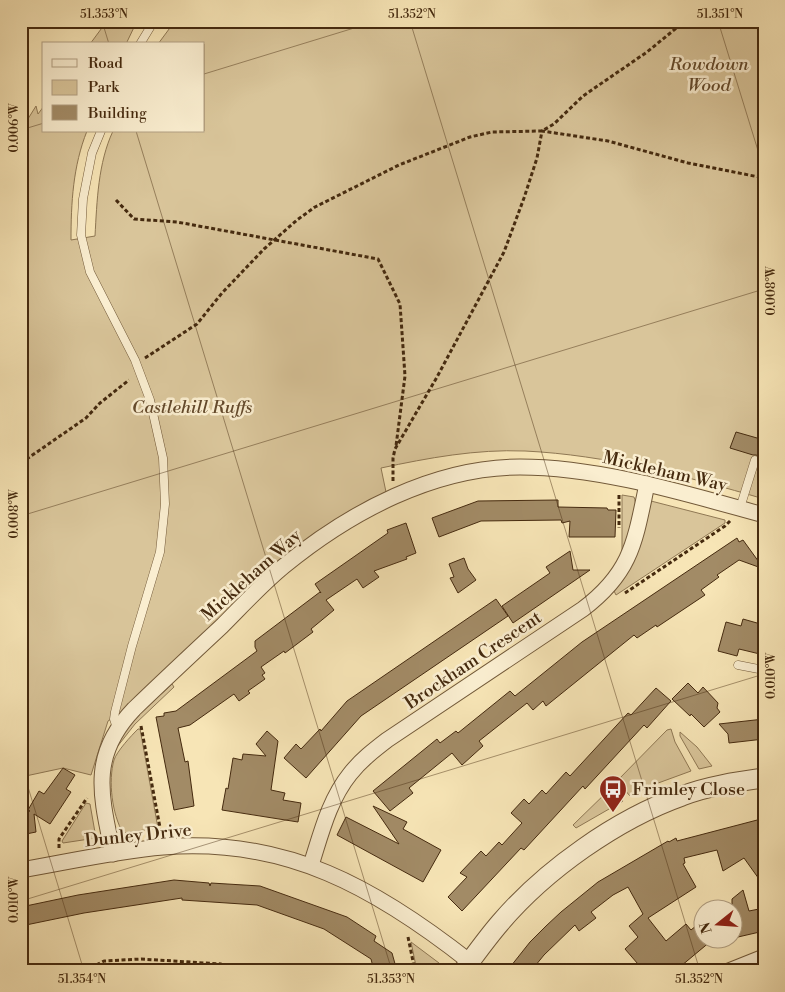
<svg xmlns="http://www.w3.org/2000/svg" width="785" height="992" font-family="'Libre Bodoni',serif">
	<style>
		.green { fill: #d9c59a; stroke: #8f7854 }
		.building { fill: #a28b66; stroke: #452a0f }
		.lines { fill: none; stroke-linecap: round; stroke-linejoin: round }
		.service-casing { stroke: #725939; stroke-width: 9 }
		.minor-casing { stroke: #725939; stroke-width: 17 }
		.tertiary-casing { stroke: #725939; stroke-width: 21 }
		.path { stroke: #452a0f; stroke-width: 3; stroke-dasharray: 4 2.5; stroke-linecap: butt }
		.service { stroke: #faeed0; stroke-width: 8 }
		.minor { stroke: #faeed0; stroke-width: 15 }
		.tertiary { stroke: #faeed0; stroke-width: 19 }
		.ticks { fill: none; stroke: #452a0f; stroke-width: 1; stroke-opacity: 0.45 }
		.labels { text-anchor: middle; stroke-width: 5; stroke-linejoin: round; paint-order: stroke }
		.park-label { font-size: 18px; font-style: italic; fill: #63492b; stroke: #faeed0 }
		.street-label { font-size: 18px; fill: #452a0f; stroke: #faeed0 }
		.poi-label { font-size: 18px; fill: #452a0f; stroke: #faeed0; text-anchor: start }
		.neatline { fill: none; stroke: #452a0f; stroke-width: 2 }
		.ticks-label { font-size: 12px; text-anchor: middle; fill: #452a0f }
	</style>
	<rect width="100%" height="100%" fill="#f7e5b6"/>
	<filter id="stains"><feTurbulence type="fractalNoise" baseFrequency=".004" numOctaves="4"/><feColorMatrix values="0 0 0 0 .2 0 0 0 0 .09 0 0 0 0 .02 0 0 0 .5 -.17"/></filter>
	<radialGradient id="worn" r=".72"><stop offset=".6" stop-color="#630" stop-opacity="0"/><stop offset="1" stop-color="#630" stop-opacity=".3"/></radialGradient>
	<!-- green -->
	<g class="green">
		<path d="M107,21h30l-11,23h-36z"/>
		<path d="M175,21h589v478c-78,-23 -158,-44 -239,-48 -49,-2 -97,7 -144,17l5,24 -34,18 -227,200 -17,11 -17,54 -28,-7 -42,9v-647l15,-24 2,8 6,-8v25h43c-14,35 -16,72 -16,109l24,-4c2,-35 3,-73 18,-105h91v-87h-46z"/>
		<path d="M622,495l12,2c6,14 -8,43 -12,57z"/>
		<path d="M651,501l74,19v3l-109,72 -2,-4c23,-26 30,-57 37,-90z"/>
		<path d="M172,684l2,3 -39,37 -18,23c10,-26 35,-44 55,-63z"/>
		<path d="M138,729h2l18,99 -35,5c-11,-19 -15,-52 -9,-73 3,-9 17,-24 24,-31z"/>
		<path d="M671,729l4,13 16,29 -41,15 -20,10 -13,-15 50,-51z"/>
		<path d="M680,732l17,15 15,19 -13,3 -19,-33z"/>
		<path d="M611,788l12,13 -47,27 -3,-3z"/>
		<path d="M86,803l4,1 6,34 -33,5 -1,-2z"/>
		<path d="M411,942l28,21 1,3 -2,5h-21z"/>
	</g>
	<!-- building -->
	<g class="building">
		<path d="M736,432l28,8v18l-8,-3h-3l-23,-7z"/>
		<path d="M558,500v7l49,1 1,2h8l-1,27h-46l1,-16 -8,2 -1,-3 -80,1 -42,16 -7,-19 46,-17z"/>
		<path d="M406,523l10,30 -10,4 1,2 -33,12 5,6 -16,11 -6,-9 -31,21 8,10 -23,19 2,3 -28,21 -1,-2 -23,16 4,6 -3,2 3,4 -17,12 2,2 -11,8 -5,-7 -44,31 -12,3 7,34 3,-1 6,45 -20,4 -18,-93 8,-1v-3l12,-2 81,-60 -2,-4v-6l65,-49 1,1 -6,-9 73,-51 -1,-3z"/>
		<path d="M737,538l2,4 4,-2 21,29 -25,-9 -22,15 2,2 -18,13 4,5 -48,32 -1,-2 -19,13 -3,-3 -88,71 -3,-5 -10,9 -6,-7 -48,38 4,5 -21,19 -10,-12 -43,35 4,5 -23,18 -17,-20 64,-52 3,4 16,-12 2,2 52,-42 5,5 67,-54z"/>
		<path d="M570,551l3,19h17l-77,53 -11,-17 48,-33 -4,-6z"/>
		<path d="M464,558l4,11 8,11 -18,13 -8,-15 4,-1 -5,-13z"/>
		<path d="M496,599l12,17 -147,100 -55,62 -22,-20 12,-14 5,5 19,-20 1,2 26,-30z"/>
		<path d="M743,619l21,6v30l-25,-6 -2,7 -19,-5 8,-29 15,4z"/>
		<path d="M688,683l10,10 5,-6 15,16 -1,5 3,4 -16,15 -13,-13 -1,2 -18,-17z"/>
		<path d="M656,688l15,13 -24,27 -3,-3 -59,64 -2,-3 -59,64 -3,-2 -59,63 -14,-14 19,-20 -7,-4 21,-22 5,5 13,-14 3,3 20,-22 -11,-10 13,-14 5,5 13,-14 4,4 20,-22 4,4 58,-63 3,2z"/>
		<path d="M764,719v20l-35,4 -1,-9 -9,-10z"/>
		<path d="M267,731l11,10 -7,49 14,3 -2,7 18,3 -3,19 -76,-12 4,-22 2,1 5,-31 9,2 1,-6 23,2 -10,-12z"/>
		<path d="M63,768l12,7 -9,14 5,3 -21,32 -16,-10 2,18 -15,3v-22l9,-2 -2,-1 11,-19 5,3z"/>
		<path d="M373,806l34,16 -4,7 38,21 -18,32 -86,-47 9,-18 53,27z"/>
		<path d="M761,819l1,5 2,-1v63l-20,-28 -21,13 -6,-21 -33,8 1,5 -2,1 13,23 -48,31 18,23 20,-17 5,6 6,-5 5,7v8h8l1,1 -36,30h-31l-19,-22 13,-12 -9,-11 14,-12 -15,-27 -15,8 -22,17 5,6 -17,13 -4,-6 -31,30 -13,16h-24l23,-29 16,-16 15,-14 37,-30 70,-41 1,1 7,-4 1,3z"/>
		<path d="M174,880l35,3 1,3 1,-3 49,3 87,31 29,19 -2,5 18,12 5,18h-23l-3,-12 -47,-30 -67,-24 -75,-5v-2l-98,15 -63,13v-19l57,-12z"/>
		<path d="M743,890l6,21 15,-3v23l-26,6v-3l-6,2v-37z"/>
	</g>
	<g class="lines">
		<!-- service casing -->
		<g class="service-casing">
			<g id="service">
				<path d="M140,44l14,-23"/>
				<path d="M101,131l-9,22 -9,46 -2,36 9,37 45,88 15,40 13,58 2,46 -5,48 -28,94 -17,66 -1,7 3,9"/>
				<path d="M740,508l15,-48"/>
				<path d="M738,665l26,5"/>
			</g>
		</g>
		<!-- minor casing -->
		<g class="minor-casing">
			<g id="minor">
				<path d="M113,854c-12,-58 -24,-98 21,-145 29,-28 59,-56 88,-83 20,-20 40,-42 62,-60 66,-54 150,-99 236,-99 80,0 167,27 244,48"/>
				<path d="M311,865c10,-31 18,-65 39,-91 11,-14 24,-24 37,-34l196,-131c49,-37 52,-68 64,-125"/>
				<path d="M21,870c47,-8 94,-19 142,-23 123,-10 213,41 307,115"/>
				<path d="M729,971l35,-14"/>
			</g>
		</g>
		<!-- tertiary casing -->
		<g class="tertiary-casing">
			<path id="tertiary" d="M463,971c12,-16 24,-33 37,-48 45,-53 117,-104 182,-127 26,-10 54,-14 82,-18"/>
		</g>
		<!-- path -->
		<g class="path">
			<path d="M116,200l18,19 43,3 201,37 22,45 5,72 -9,70"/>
			<path d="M145,358l52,-34 25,-31 42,-44 33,-29 18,-13 84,-42 71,-28 22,-5 50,-1 12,-7 29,-28 64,-44 38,-31"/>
			<path d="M21,463l65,-45 14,-15 29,-23"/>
			<path d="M393,481v-23l2,-9 42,-72 67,-125 20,-54 13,-40 5,-27 66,10 80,22 76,15"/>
			<path d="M619,495v33"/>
			<path d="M625,593l100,-67 6,-6"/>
			<path d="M141,726l20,107"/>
			<path d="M59,848v-9l28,-41"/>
			<path d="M408,937l7,34"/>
			<path d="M85,971l19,-10 37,-2 80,5 13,7"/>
		</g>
		<!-- service -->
		<use href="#service" class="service"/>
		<!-- minor -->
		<use href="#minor" class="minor"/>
		<!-- tertiary -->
		<use href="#tertiary" class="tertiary"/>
	</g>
	<!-- ticks -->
	<path class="ticks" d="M102,21l7,23M410,21l290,950M718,21l46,149M204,74l173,-53M21,130l23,-7M136,131l256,840M21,516l743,-227M21,764l63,207M21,901l743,-227"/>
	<!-- icons -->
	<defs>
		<g id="bus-pin" transform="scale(1.4375)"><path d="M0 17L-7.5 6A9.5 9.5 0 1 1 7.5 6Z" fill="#8f2418" stroke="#faeed0"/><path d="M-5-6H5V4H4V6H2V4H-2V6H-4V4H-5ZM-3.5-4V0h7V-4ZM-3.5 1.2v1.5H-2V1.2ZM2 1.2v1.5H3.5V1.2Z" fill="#fff"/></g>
	</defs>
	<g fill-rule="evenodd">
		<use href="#bus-pin" x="613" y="789"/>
	</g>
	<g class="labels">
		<!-- park labels -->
		<g class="park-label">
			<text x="709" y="70">Rowdown<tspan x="709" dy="21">Wood</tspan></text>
			<text x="192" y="413">Castlehill Ruffs</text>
		</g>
		<!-- street labels -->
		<g class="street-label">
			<text transform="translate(665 471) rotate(13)" y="6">Mickleham Way</text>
			<text transform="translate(251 575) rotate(-42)" y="6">Mickleham Way</text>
			<text transform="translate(473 660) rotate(-34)" y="6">Brockham Crescent</text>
			<text transform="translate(138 835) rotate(-6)" y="6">Dunley Drive</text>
		</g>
		<!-- poi labels -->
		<g class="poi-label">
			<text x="632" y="795">Frimley Close</text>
		</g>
	</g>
	<!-- margin -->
	<rect width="785" height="992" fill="none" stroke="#f7e5b6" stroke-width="55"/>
	<!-- legend -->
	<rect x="42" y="42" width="162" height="90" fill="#faeed0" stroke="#b2a083"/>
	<rect x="52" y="59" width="25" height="8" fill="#faeed0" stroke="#b2a083"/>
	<text x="88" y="68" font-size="15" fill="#452a0f">Road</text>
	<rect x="52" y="80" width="25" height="15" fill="#d9c59a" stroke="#b2a083"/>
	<text x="88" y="92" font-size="15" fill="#452a0f">Park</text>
	<rect x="52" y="105" width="25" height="15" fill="#a28b66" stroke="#b2a083"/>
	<text x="88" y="118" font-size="15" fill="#452a0f">Building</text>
	<!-- north arrow -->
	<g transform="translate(718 924) rotate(253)"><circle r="24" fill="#faeed0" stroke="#b2a083"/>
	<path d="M0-4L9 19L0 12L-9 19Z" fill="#8f2418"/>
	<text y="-8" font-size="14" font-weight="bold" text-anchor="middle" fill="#452a0f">N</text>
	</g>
	<rect x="28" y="28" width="730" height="936" class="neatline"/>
	<g class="ticks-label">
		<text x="104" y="18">51.353°N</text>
		<text x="412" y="18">51.352°N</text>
		<text x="720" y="18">51.351°N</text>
		<text transform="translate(14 128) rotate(-90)" y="4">0.006°W</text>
		<text transform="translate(771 291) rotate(-90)" y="4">0.008°W</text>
		<text transform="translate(14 514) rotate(-90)" y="4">0.008°W</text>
		<text transform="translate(771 676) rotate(-90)" y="4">0.010°W</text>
		<text transform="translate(14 900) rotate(-90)" y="4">0.010°W</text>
		<text x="82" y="983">51.354°N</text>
		<text x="391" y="983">51.353°N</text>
		<text x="699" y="983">51.352°N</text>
	</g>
	<rect width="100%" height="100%" filter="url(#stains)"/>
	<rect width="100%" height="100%" fill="url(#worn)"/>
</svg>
